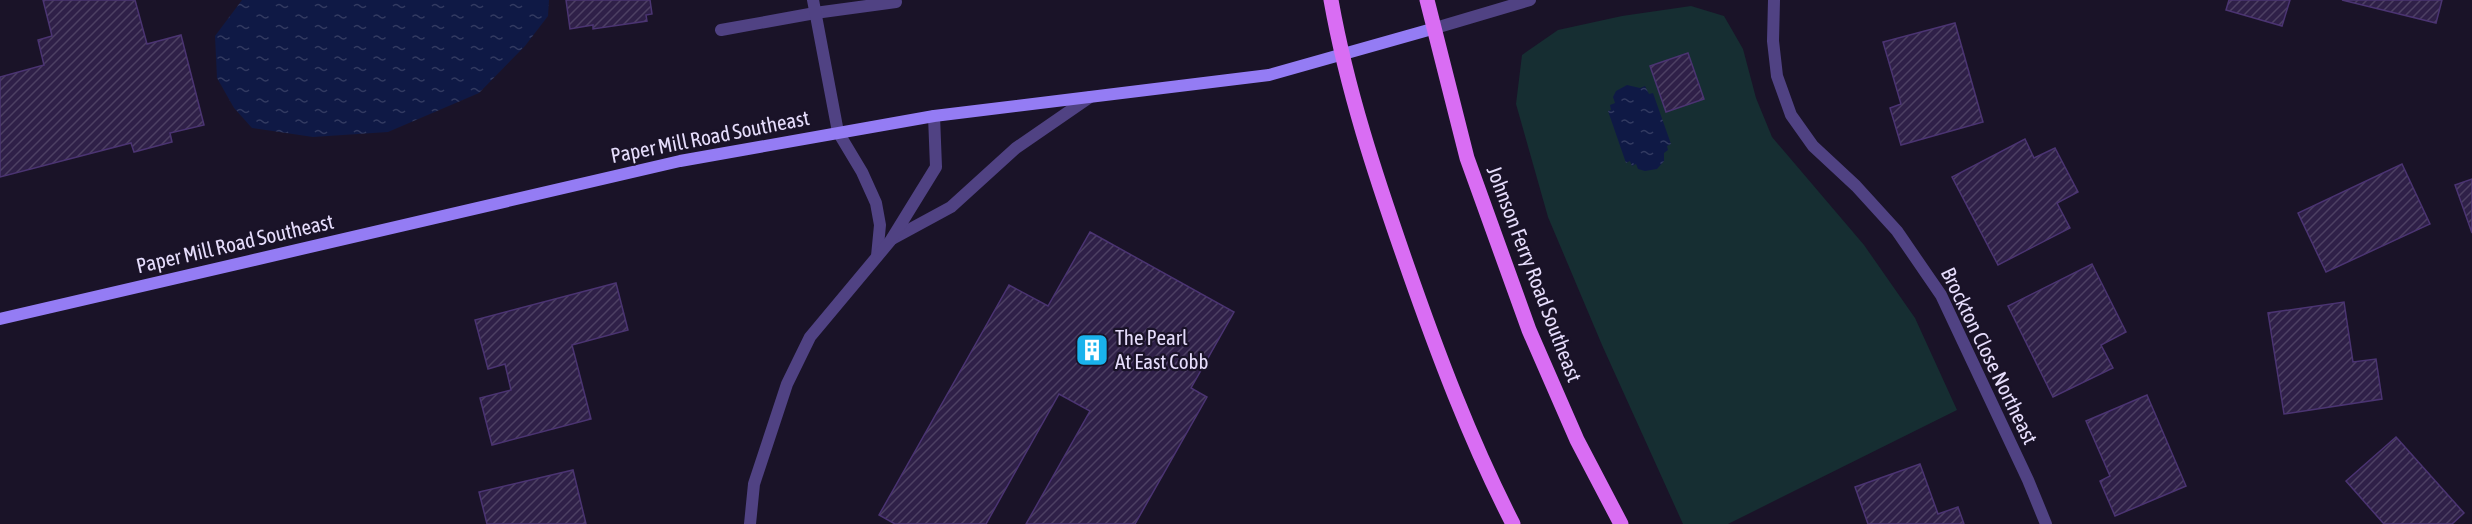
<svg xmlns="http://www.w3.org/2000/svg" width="2472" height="524" font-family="'Asap Condensed',sans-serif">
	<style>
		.park { fill: #162e32 }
		.water { fill: url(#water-ripples) }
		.building { fill: url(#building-hatch); stroke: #4b3472; stroke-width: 1.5 }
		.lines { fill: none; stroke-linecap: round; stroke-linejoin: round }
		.lane { stroke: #504283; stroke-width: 12 }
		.street { stroke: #504283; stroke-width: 12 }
		.secondary { stroke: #947cf4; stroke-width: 12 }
		.primary { stroke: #d96df3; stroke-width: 15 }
		.labels { text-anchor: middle; stroke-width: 4.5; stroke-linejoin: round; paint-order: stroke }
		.street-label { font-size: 21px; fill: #e6ddfc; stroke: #1a1328 }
		.poi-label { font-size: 21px; fill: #e6ddfc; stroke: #1a1328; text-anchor: start }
	</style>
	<defs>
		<pattern id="water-ripples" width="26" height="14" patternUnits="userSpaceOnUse" patternTransform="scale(1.5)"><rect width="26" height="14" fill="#0f1945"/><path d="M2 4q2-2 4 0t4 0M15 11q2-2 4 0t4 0" fill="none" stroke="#323a61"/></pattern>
		<pattern id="building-hatch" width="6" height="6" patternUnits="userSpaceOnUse" patternTransform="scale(1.5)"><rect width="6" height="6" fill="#2f2048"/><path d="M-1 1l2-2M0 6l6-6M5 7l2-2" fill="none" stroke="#4d4063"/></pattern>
	</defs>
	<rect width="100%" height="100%" fill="#1a1328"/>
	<!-- park -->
	<path class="park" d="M1691,6l33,10 19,33 13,49 16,39 92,108 51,73 42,92 -229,114h-45l-81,-179 -54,-128 -32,-113 6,-49 36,-25 64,-14z"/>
	<!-- water -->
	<g class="water">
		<path d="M242,0h307l-1,16 -23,30 -46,47 -91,39 -75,5 -61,-9 -18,-20 -17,-30 -2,-42z"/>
		<path d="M1627,85l13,3 5,-2 4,8 4,-1 18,51 -4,2 1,4 -4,3v8l-7,8 -12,2 -7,-2 -2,-5 -4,2 -2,-5 -4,2 -18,-52 3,-1 -1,-5 5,-2 -2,-6 3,-6z"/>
	</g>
	<!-- building -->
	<g class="building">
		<path d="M43,0h92l12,44 34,-9 23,90 -34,8 2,9 -38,10 -3,-9 -131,34v-100l44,-12 -6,-25 14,-4z"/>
		<path d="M566,0h84l2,14 -6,1 1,6 -54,8v-4l-23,4z"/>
		<path d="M2229,0h61l-8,26 -56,-16z"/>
		<path d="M2342,0h100l-6,23z"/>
		<path d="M1955,23l28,99 -82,23 -11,-37 11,-4 -18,-62z"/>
		<path d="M1688,53l16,46 -38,13 -16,-46z"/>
		<path d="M2025,139l9,19 21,-10 23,44 -21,11 13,25 -72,37 -46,-88z"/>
		<path d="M2402,164l28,60 -104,48 -28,-59z"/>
		<path d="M2472,179v54l-17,-48z"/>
		<path d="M1090,232l144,80 -43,76 16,9 -72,127h-109l64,-113 -31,-17 -73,130h-91l-16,-9 130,-230 39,21z"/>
		<path d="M2092,264l34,68 -25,13 12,23 -60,29 -45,-91z"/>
		<path d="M616,283l12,47 -56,15 19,74 -99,26 -12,-47 31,-8 -6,-26 -17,5 -13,-49z"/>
		<path d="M2344,302l9,60 23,-3 6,40 -98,15 -16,-101z"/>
		<path d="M2147,395l39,91 -71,30 -15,-35 10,-5 -24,-55z"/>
		<path d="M2396,437l68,76 -12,11h-68l-38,-43z"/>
		<path d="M1920,464l18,50 20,-7 6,17h-96l-13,-37z"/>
		<path d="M573,470l13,54h-99l-8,-32z"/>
	</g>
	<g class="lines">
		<!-- lane -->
		<path class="lane" d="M721,30l94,-17 81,-11"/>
		<!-- street -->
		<g class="street">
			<path d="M813,0l25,132 24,40 14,31 4,22 -3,31"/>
			<path d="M1774,0l-1,41 4,35 14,39 22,31 43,40 41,45 44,64 87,185 18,44"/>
			<path d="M1432,29l98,-29"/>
			<path d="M892,239l59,-32 65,-59 74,-51"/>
			<path d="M750,524l4,-40 33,-100 23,-47 81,-97 45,-73 -2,-51"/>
		</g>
		<!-- secondary -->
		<path class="secondary" d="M0,319l680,-158 254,-45 335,-41 163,-46"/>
		<!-- primary -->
		<g class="primary">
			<path d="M1331,0c16,90 45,177 75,263 31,89 64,177 107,261"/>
			<path d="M1427,0l40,158 62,172 48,110 44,84"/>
		</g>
	</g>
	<!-- icons -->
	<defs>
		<g id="building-square" transform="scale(1.725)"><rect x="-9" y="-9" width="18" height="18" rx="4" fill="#19b2ec" stroke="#1a1328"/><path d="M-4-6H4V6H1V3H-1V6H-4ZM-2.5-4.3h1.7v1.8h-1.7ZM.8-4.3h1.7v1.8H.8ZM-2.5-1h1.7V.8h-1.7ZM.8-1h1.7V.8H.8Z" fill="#fff"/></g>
	</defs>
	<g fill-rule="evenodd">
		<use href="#building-square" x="1092" y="350"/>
	</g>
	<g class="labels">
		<!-- street labels -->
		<g class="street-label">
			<text transform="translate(710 137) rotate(-11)" y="7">Paper Mill Road Southeast</text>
			<text transform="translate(235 244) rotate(-13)" y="7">Paper Mill Road Southeast</text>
			<text transform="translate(1534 274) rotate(69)" y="7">Johnson Ferry Road Southeast</text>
			<text transform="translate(1989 356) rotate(64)" y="7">Brockton Close Northeast</text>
		</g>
		<!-- poi labels -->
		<g class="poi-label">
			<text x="1115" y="345">The Pearl<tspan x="1115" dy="24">At East Cobb</tspan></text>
		</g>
	</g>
</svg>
